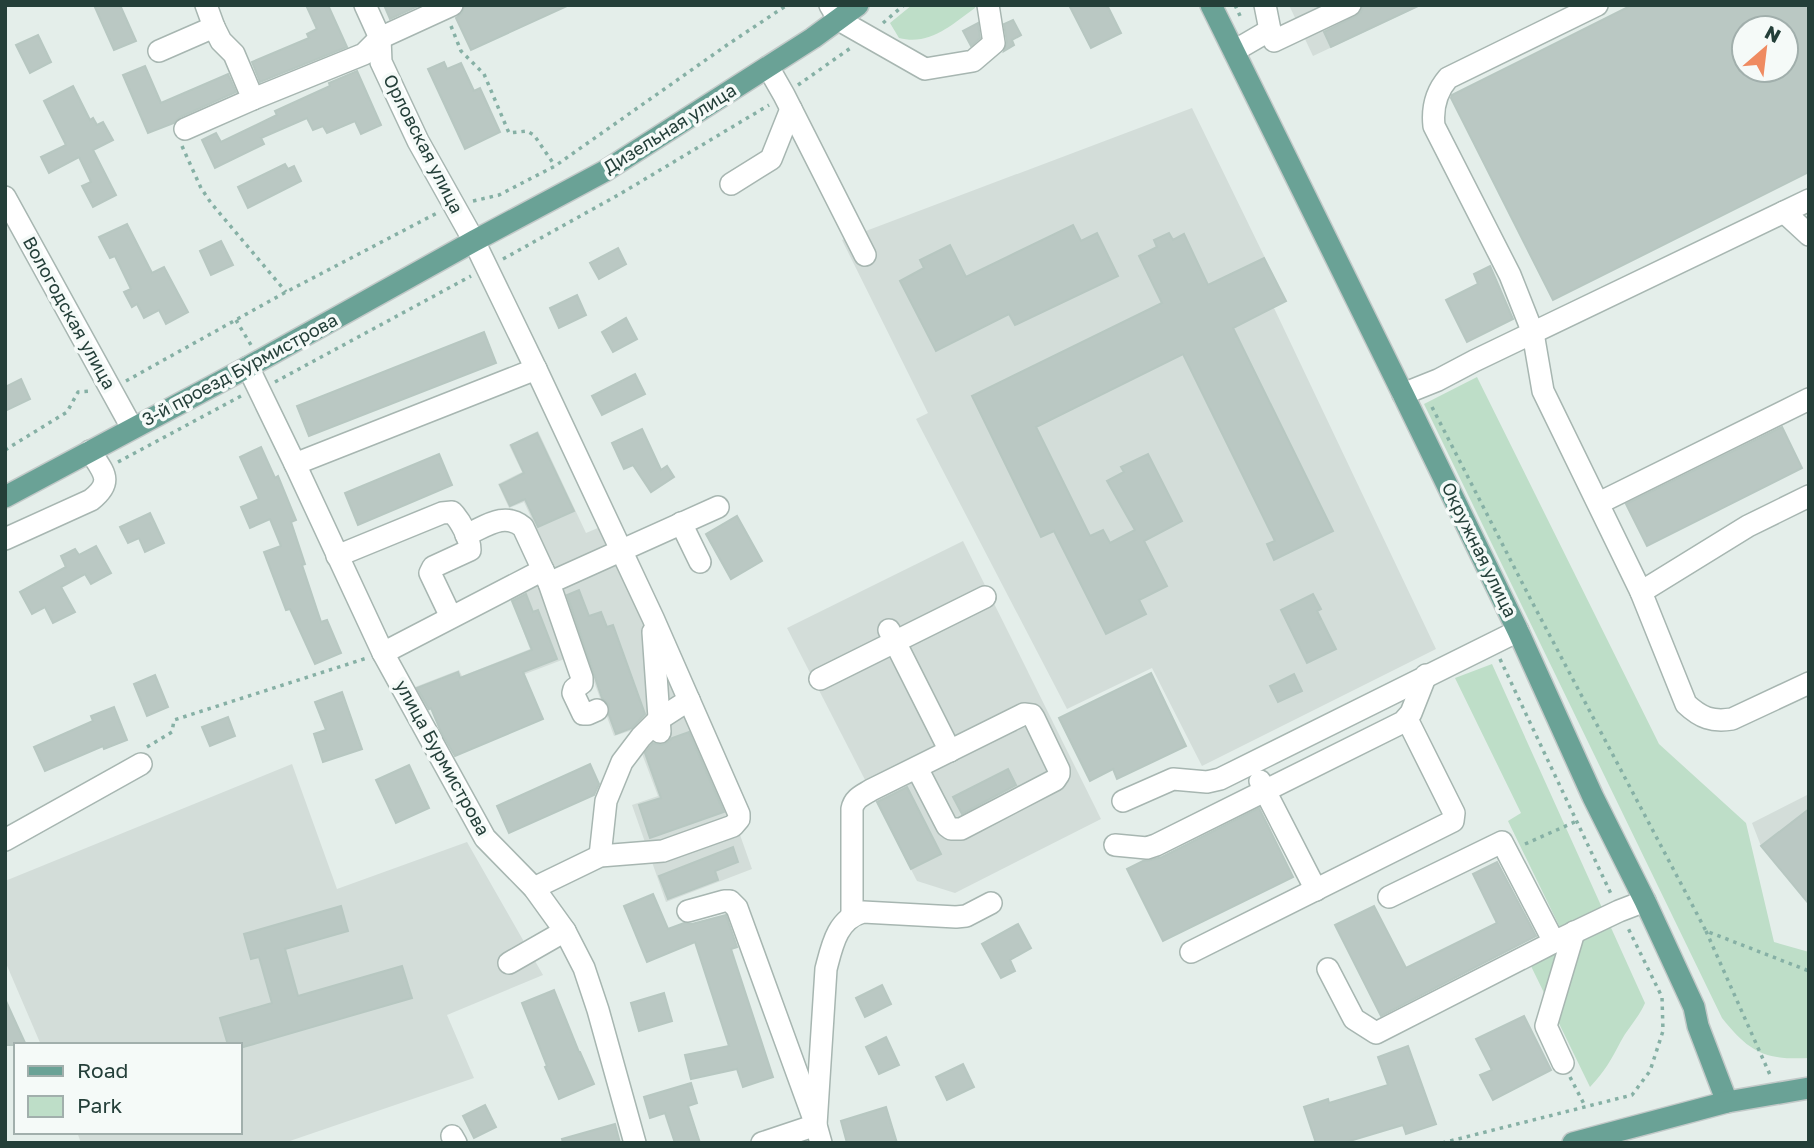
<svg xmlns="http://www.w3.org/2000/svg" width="1814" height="1148" font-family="'Golos Text',sans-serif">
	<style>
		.built { fill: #d3ddd9 }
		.green { fill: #bedec8 }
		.building { fill: #bac8c3; stroke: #b7c7c1; stroke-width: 2; fill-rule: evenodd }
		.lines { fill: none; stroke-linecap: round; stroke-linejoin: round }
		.minor-casing { stroke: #a7b6b1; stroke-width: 24 }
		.major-casing { stroke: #c2c9c8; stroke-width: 24 }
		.path { stroke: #86b0a5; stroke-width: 3.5; stroke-dasharray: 3.5 5; stroke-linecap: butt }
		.minor { stroke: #fff; stroke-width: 21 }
		.major { stroke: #6aa296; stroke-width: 21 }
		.labels { text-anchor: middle; stroke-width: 7; stroke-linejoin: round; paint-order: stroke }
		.street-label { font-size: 18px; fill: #243f39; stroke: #f5faf8 }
	</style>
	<rect width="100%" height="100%" fill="#e4eeea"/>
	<!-- built -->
	<g class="built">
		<path d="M1289,5h133l-109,51z"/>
		<path d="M1192,108l94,193 -12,7 162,341 -234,117 -50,-98 -85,41 -151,-290 12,-6 -86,-173z"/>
		<path d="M538,431l48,102 19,-8 115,253 32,91 -86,33 -34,-97 26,-9 -25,-66 -19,6 -31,-84 -158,60 -10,-25 44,-17 3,6 68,-27 -21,-56 48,-20 -33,-71 -15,6 -11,-24 24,-12 -13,-27z"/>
		<path d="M963,541l138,278 -146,74 -38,-12 -130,-253z"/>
		<path d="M292,764l45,125 130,-47 76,133 -96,40 27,63 -190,65h-203l-4,-11h163v-87h-199l-36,-84v-80z"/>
		<path d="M1809,794v110l-48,-58 -9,-23z"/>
	</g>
	<!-- green -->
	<g class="green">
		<path d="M912,5h63v3c-24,17 -45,38 -76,30l-9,-15z"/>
		<path d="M1477,377l182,367 87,79 28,119 35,10v106c-44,2 -59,-5 -87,-40l-298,-614z"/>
		<path d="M1492,664l153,339c-6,14 -17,25 -24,38 -10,19 -16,30 -31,46l-61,-125 38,-20 -59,-121 13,-8 -66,-135z"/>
	</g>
	<!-- building -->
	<g class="building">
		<path d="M94,5h26l16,36 -22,9z"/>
		<path d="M306,5h22l19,42 -87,35 -8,-20 57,-24 -2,-4 10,-5z"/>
		<path d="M384,5h36l-30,14z"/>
		<path d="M465,5h104l-98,45 -15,-32 6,-5z"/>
		<path d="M1069,5h38l14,28 -30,15z"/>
		<path d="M1363,5h57l-89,42 -7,-15 32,-16 5,-4z"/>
		<path d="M1632,5h177v167l-256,128 -102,-202 1,-3zM1744,28h42v42h-42z"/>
		<path d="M1013,20l8,15 -9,5 2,5 -10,6 3,-9 -3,-18z"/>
		<path d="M978,23l2,15 -9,8 -8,-15z"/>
		<path d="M38,35l13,27 -21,11 -14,-28z"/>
		<path d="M444,62l3,7 14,-6 13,28 6,-3 20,44 -35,17 -37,-80z"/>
		<path d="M145,66l16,37 67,-29 8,18 -56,25 -6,6 -26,10 -25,-58z"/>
		<path d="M357,71l24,54 -20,9 -6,-13 -28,12 -4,-7 -10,4 -6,-12 -46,20 3,6 -49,24 -13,-28 14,-7 5,9 56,-27 -2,-4 55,-25 -1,-3z"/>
		<path d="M73,86l17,34 3,-2 4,7 6,-3 10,18 -20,10 23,45 -23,12 -11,-21 9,-4 -12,-25 -30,16 -8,-16 25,-12 -22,-44z"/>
		<path d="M285,164l3,5 6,-3 7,15 -53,27 -10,-21z"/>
		<path d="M127,224l25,49 12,-6 24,45 -22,12 -7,-14 -15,8 -7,-14 -5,3 -8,-15 7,-3 -16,-33 -5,2 -11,-21z"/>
		<path d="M1073,225l8,16 16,-8 21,43 -103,49 -6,-11 -73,37 -36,-70 24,-13 -4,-8 30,-15 16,32z"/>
		<path d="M1169,233l4,7 11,-6 24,51 56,-27 22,43 -53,27 100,203 -59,29 -7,-16 8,-3 -92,-187 -147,73 54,109 13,-6 7,13 25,-13 -28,-49 17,-9 -3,-5 27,-13 34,67 -38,20 23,45 -28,14 7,14 -40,20 -52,-103 -13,6 -69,-141 190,-93 -23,-47 18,-9 -3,-7z"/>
		<path d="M221,241l12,24 -22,10 -11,-24z"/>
		<path d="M618,248l8,16 -27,15 -9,-16z"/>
		<path d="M1490,266l23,53 -46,23 -21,-42 32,-16 -4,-10z"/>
		<path d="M577,295l9,20 -27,13 -9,-20z"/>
		<path d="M626,318l11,21 -24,13 -11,-20z"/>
		<path d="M484,332l12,31 -187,73 -12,-30z"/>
		<path d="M635,374l10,20 -43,21 -10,-19z"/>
		<path d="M21,379l9,20 -25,12v-24z"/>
		<path d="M1782,427l20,41 -155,78 -21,-42z"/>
		<path d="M642,429l19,41 6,-4 7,11 -23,15 -18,-27 -9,4 -12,-26z"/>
		<path d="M537,433l37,78 -36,16 -13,-28 -15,7 -10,-21 24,-12 -13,-28z"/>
		<path d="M261,447l14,31 3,-2 18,44 -5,2 14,42 -3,1 19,57 6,-2 14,33 -26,11 -25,-55 -4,1 -22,-58 17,-6 -11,-27 -20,9 -9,-21 18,-8 -19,-42z"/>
		<path d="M439,454l13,31 -94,40 -13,-32z"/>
		<path d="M150,513l14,30 -19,9 -6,-14 -11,5 -8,-16z"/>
		<path d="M737,516l25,45 -31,18 -25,-45z"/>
		<path d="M96,546l15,27 -20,11 -6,-10 -24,13 14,25 -22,11 -8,-16 -13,7 -12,-22 46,-25 -5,-11 14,-7 4,6z"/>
		<path d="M579,590l10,26 12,-4 6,15 6,-2 32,89 -13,14 -16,6 -7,-19v-10l-7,-7 -35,-103z"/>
		<path d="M526,594l7,18 5,-2 19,49 -34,13 20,47 -88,37 -14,-24 -10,-24 -2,1 -12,-21 41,-16 2,6 72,-28 -20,-49z"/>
		<path d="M1313,594l8,15 -4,2 19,38 -29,14 -26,-53z"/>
		<path d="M1151,673l35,73 -69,33 -4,-10 -23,12 -31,-63z"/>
		<path d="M1294,674l8,17 -24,11 -8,-16z"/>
		<path d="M155,675l13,32 -21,9 -13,-32z"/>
		<path d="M342,692l20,57 -39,13 -9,-28 12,-4 -11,-28z"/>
		<path d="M114,707l13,33 -23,9 -1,-3 -58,25 -11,-24 59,-26 -2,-5z"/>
		<path d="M228,717l7,19 -25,10 -8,-19z"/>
		<path d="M689,732l35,80 -74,26 -11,-33 22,-7 -16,-45 8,-10 9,2 6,-3 4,-4z"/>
		<path d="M590,764l9,20 -5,11 -85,38 -12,-27z"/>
		<path d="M409,765l20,43 -33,15 -20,-43z"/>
		<path d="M1008,769l8,16 -54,29 -9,-17z"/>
		<path d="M907,787l34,67 -30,15 -34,-67z"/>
		<path d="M1259,808l34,69 -130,64 -36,-72 16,-8 8,-1 11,-3z"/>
		<path d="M1809,809v95l-48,-58z"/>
		<path d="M733,847l5,15 -23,9 3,9 -50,19 -9,-23z"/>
		<path d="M1497,862l39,74 -155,80 -46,-91 39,-19 32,62 91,-45 -24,-49z"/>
		<path d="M653,894l15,35 16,-6 8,1 34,-9 11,32 -6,2 42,128 -30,10 -6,-18 -46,10 -6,-24 44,-9 -34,-104 -48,20 -23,-56z"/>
		<path d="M341,906l7,25 -63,18 13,47 104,-30 10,32 -172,50v-3h-12l-8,-27 52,-15 -13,-46 -8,2 -7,-25z"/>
		<path d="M1018,924l13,24 -21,12 5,11 -14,7 -19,-34z"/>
		<path d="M882,985l9,19 -26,13 -9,-19z"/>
		<path d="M554,990l25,62h1l14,32 -35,15 -14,-32 2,-1 -25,-63z"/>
		<path d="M664,993l8,28 -33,10 -8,-28z"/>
		<path d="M5,999l21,46h-21z"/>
		<path d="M1524,1016l27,54 -58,30 -13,-25 12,-5 -16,-31z"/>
		<path d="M886,1037l13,28 -20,9 -13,-27z"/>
		<path d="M1408,1046l28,78 -30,10 -3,-9 -60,18h-27l-12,-36 24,-8 1,4 59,-18 -10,-28z"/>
		<path d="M963,1064l11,23 -27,13 -11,-23z"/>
		<path d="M691,1083l6,20 -9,3 12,37h-25l-10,-30 -15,5 -6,-21z"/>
		<path d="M485,1105l11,22 -22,11 -11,-22z"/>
		<path d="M886,1107l11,36h-50l-6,-22z"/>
		<path d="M615,1124l5,19h-57l-1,-4z"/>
	</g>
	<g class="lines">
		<!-- minor casing -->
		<g class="minor-casing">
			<g id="minor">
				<path d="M365,5l15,33 1,24 37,79 56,100 62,128 117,249 86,196v5l-6,7 -70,25 -63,5 -66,32"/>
				<path d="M830,5l9,15 86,49 48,-8 21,-18 -6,-38"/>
				<path d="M1265,5l5,25 4,11 76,-36"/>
				<path d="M1597,5l-149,73c-12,14 -16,30 -14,48l76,149 23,58 10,58 98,201 45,112c15,14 26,18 46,15l77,-36"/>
				<path d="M214,27l7,14 13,13 19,45"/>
				<path d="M159,51l55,-24 -8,-22"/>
				<path d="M1234,51l36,-21"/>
				<path d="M768,67l16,28 81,160"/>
				<path d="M185,129l68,-30 111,-45 16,-16 72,-33"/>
				<path d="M731,184l40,-25 20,-50"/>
				<path d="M5,197l127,231"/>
				<path d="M1784,212l25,23"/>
				<path d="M248,367l47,97 88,189 102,185 49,50 31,43 19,37 14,42 37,133"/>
				<path d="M1403,394l35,-14 36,-19 335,-161"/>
				<path d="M295,464l241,-95"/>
				<path d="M1599,503l210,-104"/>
				<path d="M681,523l19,39"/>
				<path d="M466,535c19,-8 38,-24 57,-8l26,56 33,95v5l-8,6 -1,4 10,21h5l9,-4"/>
				<path d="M5,539l86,-39c24,-19 12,-28 -1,-49"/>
				<path d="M337,556l105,-43 10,-1c8,8 18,26 18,38l-37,17 -3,6 21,44"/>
				<path d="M549,583l169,-76"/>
				<path d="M1641,592l107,-66 61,-30"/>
				<path d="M889,630l61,121"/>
				<path d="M653,632l7,100"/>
				<path d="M383,653l160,-83"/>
				<path d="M820,679l165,-82"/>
				<path d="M1260,781l56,109"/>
				<path d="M1123,801l50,-22 34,3 13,-3 298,-148"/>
				<path d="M5,840l136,-76"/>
				<path d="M1115,845l32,3 9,-3 247,-123 8,-9 15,-38"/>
				<path d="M600,856l6,-55 16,-39 19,-25 17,-17 31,-20"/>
				<path d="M1389,897l113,-55 52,100 65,-31 26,-10"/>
				<path d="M688,911l36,-10h6l7,7 79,217 -54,18"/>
				<path d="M852,914v-105c2,-11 11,-14 19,-19l153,-76 8,1 2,3 25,52v4l-4,6 -94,49h-10l-4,-3 -30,-58"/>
				<path d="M1191,952l262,-131 1,-8 -47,-94"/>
				<path d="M509,963l56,-32"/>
				<path d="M1328,969l26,50 22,14 178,-91"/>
				<path d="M1563,1063l-17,-37 28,-94"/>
				<path d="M452,1136l4,7"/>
				<path d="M821,1143l-5,-18 10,-156c6,-23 11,-50 37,-57l93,5 10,-1 25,-13"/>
			</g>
		</g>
		<!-- major casing -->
		<g class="major-casing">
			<g id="major">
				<path d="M1211,5l192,389 115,237 75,166 52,104 49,106 4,19 29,76"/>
				<path d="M5,497l243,-130 226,-126 131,-70 208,-133 45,-33"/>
				<path d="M1573,1143l154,-41 82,-14"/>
			</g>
		</g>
		<!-- path -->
		<g class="path">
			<path d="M1235,5l7,15"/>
			<path d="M883,23l21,-18"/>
			<path d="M451,26l10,25 23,23 25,59 18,-2 7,4 21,31"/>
			<path d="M798,85l54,-38"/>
			<path d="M182,146l19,42 10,15 75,89"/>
			<path d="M473,201l26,-6 56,-29 172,-121 60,-40"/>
			<path d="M503,259l117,-65 149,-89"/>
			<path d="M236,320l15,25"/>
			<path d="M126,381l160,-89 153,-80"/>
			<path d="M275,382l196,-106"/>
			<path d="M1432,407l99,193 175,331 103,40"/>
			<path d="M5,450l62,-38 11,-20 14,-1"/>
			<path d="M118,462l123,-66"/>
			<path d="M1500,659l112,237"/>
			<path d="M147,747l25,-15 2,-12 193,-62"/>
			<path d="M1525,844l52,-23"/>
			<path d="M1706,931l65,146"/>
			<path d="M1570,1077l15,29"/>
			<path d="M1442,1143l190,-48 18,-24 13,-40 -1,-34 -34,-69"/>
		</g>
		<!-- minor -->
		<use href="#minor" class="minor"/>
		<!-- major -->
		<use href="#major" class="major"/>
	</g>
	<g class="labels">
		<!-- street labels -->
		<g class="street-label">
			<text transform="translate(670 129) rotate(-32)" y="6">Дизельная улица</text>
			<text transform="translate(423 144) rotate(63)" y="6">Орловская улица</text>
			<text transform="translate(69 313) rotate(61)" y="6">Вологодская улица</text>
			<text transform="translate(240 370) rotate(-28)" y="6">3-й проезд Бурмистрова</text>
			<text transform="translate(1479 550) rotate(64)" y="6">Окружная улица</text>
			<text transform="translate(442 758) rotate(61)" y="6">улица Бурмистрова</text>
		</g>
	</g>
	<!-- border -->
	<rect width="1814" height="1148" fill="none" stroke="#243f39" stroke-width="14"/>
	<!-- legend -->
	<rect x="14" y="1043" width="228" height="91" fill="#f5faf8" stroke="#a1afac" stroke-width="2"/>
	<rect x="28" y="1066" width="35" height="10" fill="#6aa296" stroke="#a1afac" stroke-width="2"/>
	<text x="77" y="1078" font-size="21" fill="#243f39">Road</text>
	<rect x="28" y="1096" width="35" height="21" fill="#bedec8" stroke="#a1afac" stroke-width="2"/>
	<text x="77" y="1113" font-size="21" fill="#243f39">Park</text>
	<!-- north arrow -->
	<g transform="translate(1765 49) rotate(28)"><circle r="33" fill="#f5faf8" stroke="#a1afac" stroke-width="2"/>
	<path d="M0-5L12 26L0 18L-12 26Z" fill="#ef8b61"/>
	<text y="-10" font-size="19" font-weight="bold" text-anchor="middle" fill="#243f39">N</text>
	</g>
</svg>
